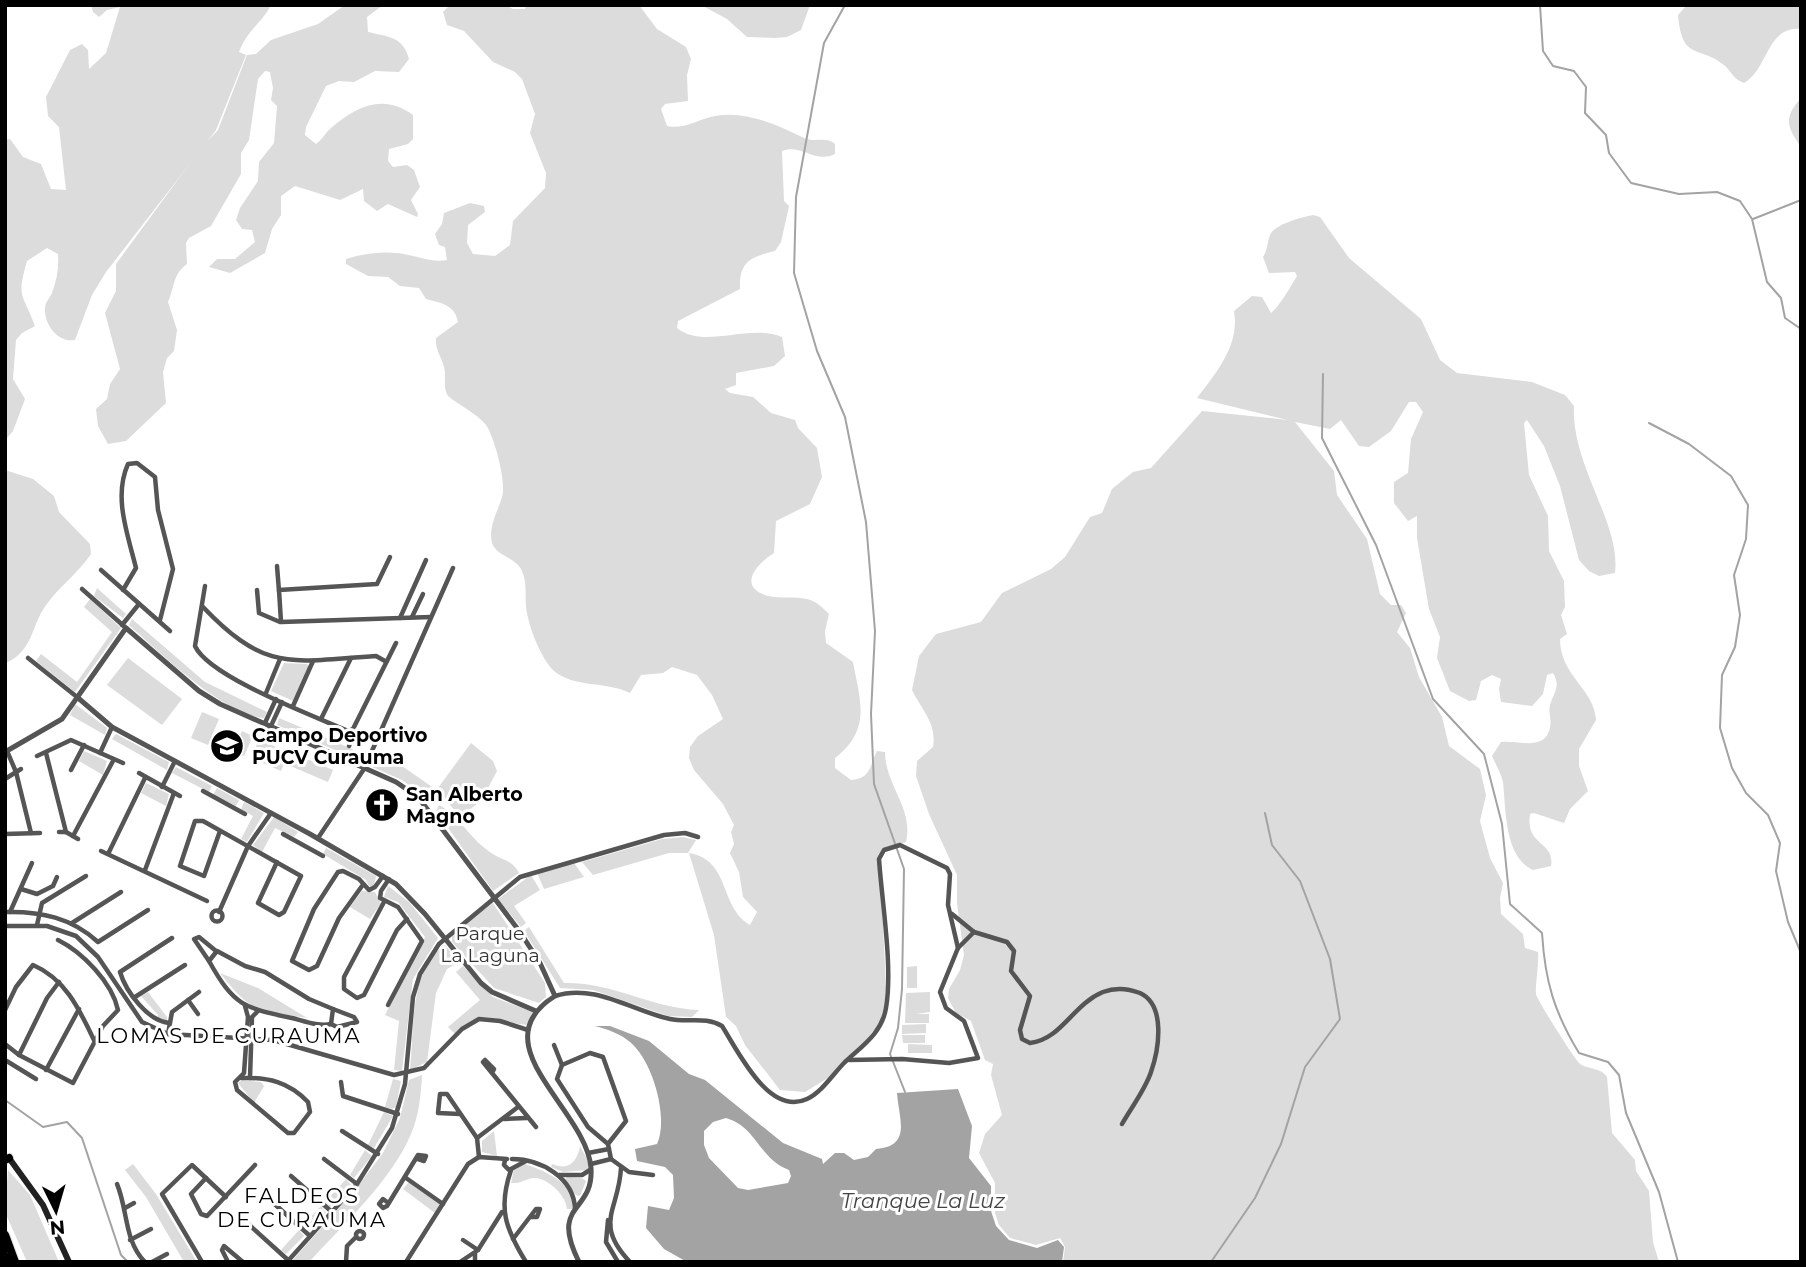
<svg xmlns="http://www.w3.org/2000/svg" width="1806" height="1267" font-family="Montserrat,sans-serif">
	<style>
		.green { fill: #dcdcdc }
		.water { fill: #a3a3a3; fill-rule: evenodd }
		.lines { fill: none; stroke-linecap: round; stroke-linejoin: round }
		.stream { stroke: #a3a3a3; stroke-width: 2 }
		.motorway-casing { stroke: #dbdbdb; stroke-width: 10 }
		.minor { stroke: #555; stroke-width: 4.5 }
		.tertiary { stroke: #555; stroke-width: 5 }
		.secondary { stroke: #222; stroke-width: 6 }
		.motorway { stroke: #000; stroke-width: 8 }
		.labels { text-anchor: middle; stroke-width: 6; stroke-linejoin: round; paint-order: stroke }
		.poi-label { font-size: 19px; font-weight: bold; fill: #000; stroke: #fff; text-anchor: start }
		.park-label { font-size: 19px; fill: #333; stroke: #fff }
		.neighbourhood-label { font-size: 21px; letter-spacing: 2px; fill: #000; stroke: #fff }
		.water-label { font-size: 21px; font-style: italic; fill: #444; stroke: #fff }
	</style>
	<rect width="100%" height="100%" fill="#fff"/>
	<!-- green -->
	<g class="green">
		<path d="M91,5h180c-9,18 -24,25 -32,47l7,3 -30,75 -110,142 -14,23 -17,45c-17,3 -31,-15 -30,-32 0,-6 5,-10 7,-15 5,-13 7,-26 6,-39l-11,-6 -20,13c-11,38 -4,32 8,65l-13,7 -6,7 -3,39 12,20 -12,32 -8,9v-300l5,-1 13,18 18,7 10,25 15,1 -7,-63 -11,-11 -2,-19 24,-47 12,-6 6,6 1,19 17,-16 14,-46 -13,3 -8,7 -6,-5z"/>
		<path d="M345,5h38l-16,12 1,15c20,5 35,4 41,27l-10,13 -24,-1 -21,11 -15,-1 -13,5 -20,41 -1,8 11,9c6,-4 9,-11 15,-16 25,-22 53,-35 82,-13v24l-5,5 -19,5 -1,12 5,6 14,-2 7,5 6,17 -9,13 7,14 -1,3 -29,-13 -11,7 -13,-10 -1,-12 -23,11 -45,-14 -14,10v19l-9,14 -7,24 -35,20 -21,-6 8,-8h18l20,-17 -3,-12 -10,-1 -6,-9 4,-12 18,-27 1,-19 15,-19 3,-37 -6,-6 2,-12 -3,-16 -5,-1 -7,8 -9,61 -8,13v21l-30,52 -22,12 -3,5 1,21c-15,11 -12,23 -19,38l9,28 -3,21 -7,7 -4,14 3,31 -40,38 -18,3 -10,-18 -2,-17 11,-10 3,-15 10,-15 -15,-56 11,-22v-27l88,-120 14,-14 29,-75 9,-1 15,-14 47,-16z"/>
		<path d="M450,5h55l8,4h12l1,-4h113l18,24 29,18 5,12 -4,16 1,26 -23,3 -4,5 6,17c18,4 31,-7 48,-10 30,-6 63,9 89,22 10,5 22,-2 31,6v10c-20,10 -34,-11 -53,-3l2,50 5,5 -8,36 -6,9c-24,6 -36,10 -35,38l-62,32 -1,7c27,22 71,-5 105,9l3,19 -11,10 -38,7v12l-11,4 5,4 23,4 18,16 24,7 3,8 19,20 5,29 -12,27 -34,17 -2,32c-17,11 -38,33 -6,43 12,3 27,0 39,3 9,2 15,8 22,15l-4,17 1,12 27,19c7,39 19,67 -18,96v10l16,12c21,-2 18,-14 26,-29l8,1c0,33 29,56 21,90l-17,6 -9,9 6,131 -3,30 -16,21 -39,39 -23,14 -25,-2 -35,-45 -9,-19 -10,-9 -12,-82 -25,-82c42,7 30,54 61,72l7,-13 -14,-15 -4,-25 -9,-19 4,-9 -3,-12 3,-7 -11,-21 -29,-34 -5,-12 1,-11 8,-11 25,-17 -11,-24 -15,-20 -25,-8 -9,6 -22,2 -11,18c-24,-12 -56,-5 -76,-22 -12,-11 -24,-41 -27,-58 -3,-14 1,-28 -5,-42 -6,-14 -26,-15 -30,-28 -4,-16 6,-32 10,-46 5,-14 -8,-61 -16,-72 -9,-11 -27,-20 -38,-29 -6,-10 -1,-19 -4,-29 -3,-11 -9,-17 -8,-29l22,-16c-3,-17 -16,-19 -32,-23l-7,-11 -19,-2 -12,-9 -20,-1 -22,-12v-5c23,-7 44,-9 67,-3 13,3 21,6 34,4l-2,-13 -6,-2 -4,-11 7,-10 2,-11 26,-10 14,3 1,6 -17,13 -1,18 6,11 22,2 15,-11 3,-24 32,-33 1,-15 -16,-40 5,-19 -13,-35 -7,-7 -22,-10 -29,-31 -17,-6 -4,-13z"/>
		<path d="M701,5h109l-9,25 -14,7 -12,1 -28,-1 -20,-18z"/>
		<path d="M1687,5h114v24c-34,-4 -33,41 -57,54 -11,-4 -12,-11 -20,-18 -24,-20 -42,-3 -46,-50z"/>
		<path d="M1801,98v49c-14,-20 -18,-29 0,-49z"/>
		<path d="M1313,215l7,2 29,41 72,61 19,41 17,13 75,9 33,13 9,11c-3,59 47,117 41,167l-16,3 -10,-5 -10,-11 -19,-74 -16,-40 -17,-26 -3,3 5,52 19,41 1,35 15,30 1,26 -4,8 6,19 -7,5c0,37 34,49 36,81l-17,29v17l9,25 -18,18 -6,14 -30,-10 -4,1c-5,33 25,26 21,52l-18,4c-29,-13 -27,-61 -30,-88 -2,-9 -7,-17 -11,-26l9,-14c16,-2 45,10 49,-15 2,-7 -2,-15 0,-22 4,-13 11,-19 3,-32l-6,2 -4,19 -11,12 -31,-4 -2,-13 2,-10 -9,-4 -11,6 -5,19 -7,1 -19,-10 -13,-33 3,-21 -11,-28 -12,-71v-22l-9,5 -14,-18v-21l14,-9 3,-34 12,-27 -7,-10h-7l-18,29 -22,16 -10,-1 -18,-26 -11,9 -35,-7 39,49 3,24 30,44 13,55 11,11h10l5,8 -9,19 13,16 9,29 23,40 7,29 31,23 6,26 -6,26 10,37 13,25 -3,15 1,16 22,20 2,14 13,4c1,13 -3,34 -2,42 1,6 38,64 43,69 8,7 22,4 28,14l5,56 23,27 1,11 13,20 4,51 6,20h-596l2,-15 -5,-9 -24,7 -26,-7 -11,-13 -4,-12v-30l-16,-30 6,-19 17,-19 -11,-40 2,-11 -8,-4 -14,-39 -15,-8 -8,-15 1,-9 11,-19 4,-15 -7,-52v-28l-28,-61 -13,-38 1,-15 16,-14c4,-24 -11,-36 -21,-57l7,-34 17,-22 45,-12 21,-29 49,-24 14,-12 25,-40 12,-4 10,-24 21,-17 18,-4 51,-57 86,9 -91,-22c19,-25 43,-53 37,-87l18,-15 10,1 9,16c8,-6 20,-27 26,-37l-2,-4 -26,1 -6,-16c5,-8 4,-14 7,-22 5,-11 32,-18 43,-20z"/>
		<path d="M5,470l28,9 21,17 5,16 31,32 1,10c-13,19 -32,33 -45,51 -15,21 -13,46 -40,58z"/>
		<path d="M97,588l29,26 -3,4 -29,-22z"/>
		<path d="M90,599l31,29 -46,64 -39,-31 5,-7 36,28 35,-50 -28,-25z"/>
		<path d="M132,619l73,63 62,30 -3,6c-39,-2 -106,-67 -135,-93z"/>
		<path d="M128,658l54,41 -20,26 -55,-40z"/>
		<path d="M284,663l23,1 2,3 -16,34 -22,-10z"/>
		<path d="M75,704l32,24 -2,7 -35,-20z"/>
		<path d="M202,712l17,7 -11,26 -17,-7z"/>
		<path d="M279,718l87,37 -3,7 -86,-37z"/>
		<path d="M242,731l11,5 -9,20 -11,-4z"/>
		<path d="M116,734l53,28 -2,8 -55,-31z"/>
		<path d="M259,739l30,14 -8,18 -30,-13z"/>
		<path d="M471,743l22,18 4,10 -10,19v7l-28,20 -21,-29z"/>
		<path d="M84,751l23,10 -4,14 -24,-14z"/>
		<path d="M293,753l40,17 -5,12 -40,-17z"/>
		<path d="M378,762l24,4 33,23 -8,10 -25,-19 -30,-13z"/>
		<path d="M176,767l36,19 -3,6 -37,-19z"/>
		<path d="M146,783l23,11 -3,12 -25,-13z"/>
		<path d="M217,788l22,12 -3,6 -23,-11z"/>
		<path d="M244,802l20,11 -17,29 -6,-3 12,-23 -12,-7z"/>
		<path d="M439,805c22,12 31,35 54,49 11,7 19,6 26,19l-26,18 -57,-80z"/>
		<path d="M274,817l24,15 -4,5 -19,-9 -13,24 -9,-7z"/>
		<path d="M683,837l13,3 -8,13h-19l-76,22 -11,-13 80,-23z"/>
		<path d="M326,848l50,28 -2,10h-5l-3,-6 -43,-26z"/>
		<path d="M574,863l10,14 -40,12 -7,-16z"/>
		<path d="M531,875l9,15 -26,16 12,17 -5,4 -23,-28z"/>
		<path d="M388,886l21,16 29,36 -25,41 -11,92 -8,-1 5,-49 -14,-6 40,-78 -27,-35 -14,-5z"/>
		<path d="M362,891l13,1 6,11 -11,16 -20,-12z"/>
		<path d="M493,903l52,80 1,14 -7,6 -45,-15 -42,-46v-8z"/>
		<path d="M529,927l35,56c49,-1 86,25 135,27l-7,7 -24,-1 -75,-26 -33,-2 -36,-57z"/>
		<path d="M445,945l14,17 -12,7 -11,24 -9,69 -17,8c4,-36 -1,-103 35,-125z"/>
		<path d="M463,966l30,31 40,15 -5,13c-33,-2 -43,-20 -73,9l-7,-7 32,-27 -24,-28z"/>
		<path d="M917,966v22h-10v-21z"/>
		<path d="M220,973l38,15 49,30c-50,-8 -55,-4 -87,-45z"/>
		<path d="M148,992l19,25v3l-10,-1 1,-4 -17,-19z"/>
		<path d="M930,992v20l-14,2h13v9h-24l1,-30z"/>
		<path d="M926,1024v9l-24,1v-9z"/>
		<path d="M902,1035h23v8h-22z"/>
		<path d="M908,1044l24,1v8h-24z"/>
		<path d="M422,1075c-1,19 -3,41 -11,59 -19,46 -69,92 -102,128h-18l64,-72 28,-37 17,-35 9,-38z"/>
		<path d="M393,1079l8,2 -5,26 -4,2 -7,-2z"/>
		<path d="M242,1080l19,2 3,4 -10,17 -16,-20z"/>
		<path d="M384,1112l9,4 -19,32 -6,-3z"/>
		<path d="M494,1131l3,25 -15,-4v-11z"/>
		<path d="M580,1146l8,15v9l-25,2 -12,-5 1,-3c17,7 25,-2 28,-18z"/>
		<path d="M365,1150l7,6 -18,22 -4,-3z"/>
		<path d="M133,1164l23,30 41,68h-13l-38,-65 -21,-27z"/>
		<path d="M525,1164c21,8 50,18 47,45h-5c-1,-13 -16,-28 -30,-31 -10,-1 -15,6 -26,5l3,-14z"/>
		<path d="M8,1170l22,25 29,67h-32l-22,-50z"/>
		<path d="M567,1177l14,1 5,3 -6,15 -4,-1 -11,-15z"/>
		<path d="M346,1179l5,6 -21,22 -5,-5z"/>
		<path d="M409,1182l31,22 -5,9 -32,-24z"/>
		<path d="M321,1206l5,7 -19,17 -5,-4z"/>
		<path d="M299,1230l5,6 -18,18 -5,-4z"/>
	</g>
	<!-- water -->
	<path class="water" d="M595,1026h15l39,15 40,33 16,6 78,63 39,16 1,5 12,-11h9l10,7 14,-3 8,-8c36,-3 23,-29 21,-56l61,-4 14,37 -3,32 22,28v25l5,15 13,14 28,8 21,-8 6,7 -2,15h-375l-23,-13 -18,-21 2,-22 21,4 5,-12 -1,-23 -8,-8 -28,-6 -2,-12 22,-5c12,-26 -4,-83 -27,-102 -9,-8 -23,-13 -35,-16zM726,1118c31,9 33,41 63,52l2,6 -3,7 -40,7 -10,-2 -29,-30 -5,-13v-14l9,-9z"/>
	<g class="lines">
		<!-- stream -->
		<g class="stream">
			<path d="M845,5l-21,38 -28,154 -2,76 23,78 28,66 21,105 9,109 -4,83 3,70 30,85 -2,120 -4,39 -8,26 15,38"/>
			<path d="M1540,5l3,46 10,15 21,5 12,16 -1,26 21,22 3,18 22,30 48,11 38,-2 23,9 12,18 15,63 14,16 4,20 16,11"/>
			<path d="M1753,219l48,-19"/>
			<path d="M1323,374l-1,64 54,107 57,154 51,55 18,70 8,80 32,29c3,48 12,79 37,120l29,9 11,13 7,38 33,79 19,70"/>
			<path d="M1649,423l40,21 42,32 17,29 -2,34 -12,36 6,40 -5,32 -13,28 -2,53 12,40 14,25 22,22 12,28 -4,28 12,51 13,31"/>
			<path d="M5,1100l38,27 24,-5 15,16 39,117 7,7"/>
			<path d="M1211,1262l44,-64 26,-54 24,-77 35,-48 -10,-60 -30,-78 -28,-36 -7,-32"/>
		</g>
		<!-- motorway casing -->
		<g class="motorway-casing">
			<g id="motorway">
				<path d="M5,1160l4,-2"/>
				<path d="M5,1235l10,27"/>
				<path d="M5,1256l2,6"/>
			</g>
		</g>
		<!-- minor -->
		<g class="minor">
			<path d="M390,557l-13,27 -98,6 2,32 150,-5"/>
			<path d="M277,566l2,25"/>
			<path d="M101,570l69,61"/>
			<path d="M205,586l-10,60c14,31 119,70 153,85l5,-2 43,-86"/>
			<path d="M82,589l44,39"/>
			<path d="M123,590l13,-22c-8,-33 -23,-71 -8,-104l9,-1 18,14 3,33 15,59 -13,51"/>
			<path d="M257,590l2,23 21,9"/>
			<path d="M203,607c64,67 89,54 173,49l9,5"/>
			<path d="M412,617l11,-23"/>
			<path d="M400,618l26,-58"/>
			<path d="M122,625l17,-21"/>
			<path d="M28,658l49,39"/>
			<path d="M266,693l14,-34"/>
			<path d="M293,706l20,-45"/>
			<path d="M321,719l30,-61"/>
			<path d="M264,725l12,-26"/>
			<path d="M270,728l12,-26"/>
			<path d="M349,746l4,-11 -2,-5"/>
			<path d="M7,751l9,21 15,61"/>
			<path d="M46,753l20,79 12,7"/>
			<path d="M100,753l12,-26"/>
			<path d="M37,756l34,-16 52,23"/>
			<path d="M71,770l13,-25"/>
			<path d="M139,773l41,23"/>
			<path d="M5,779l16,-10"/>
			<path d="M162,787l13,-26"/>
			<path d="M203,791l42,23"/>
			<path d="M220,831l-16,45 -24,-10 15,-45h8l98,55 -17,36 -5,3 -21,-12 19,-41"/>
			<path d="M59,832h7"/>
			<path d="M5,834l35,-1"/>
			<path d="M283,834l40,22"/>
			<path d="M73,836l40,-75"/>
			<path d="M318,838l46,-69 89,-201"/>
			<path d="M101,851l106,50"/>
			<path d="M109,852l36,-74"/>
			<path d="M145,870l29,-77"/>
			<path d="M362,886l-23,32 -22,48 -8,4 -17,-9 22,-52 24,-37 5,-1 16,8 10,11 6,-3 8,-11"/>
			<path d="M21,889l16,5 16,-8 4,-9"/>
			<path d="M384,902l-40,75v12l13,9 7,-3 33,-65 10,-11"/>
			<circle cx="217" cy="916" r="5.5"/>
			<path d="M5,912c36,-1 67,6 93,30l50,-32"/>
			<path d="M10,912l22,-49"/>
			<path d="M219,912l29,-66 23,-33"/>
			<path d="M952,914l22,18 33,10 7,9 -3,20 19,25 -10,34 2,9 8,4c32,-4 43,-39 73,-51 13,-5 24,-4 37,1 26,12 19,56 11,79 -6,18 -20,36 -29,52"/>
			<path d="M72,923l49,-31"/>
			<path d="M37,925l5,-22 44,-27"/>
			<path d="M5,926h42l29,10 22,21 44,65 26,12 105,6 121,35 30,-7 38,-39 17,-10 21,2 28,9"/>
			<path d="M217,951l28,15 20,6 44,27 24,10 -2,15c-12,3 -27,-3 -39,-6 -48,-10 -58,-12 -83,-57z"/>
			<path d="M209,961l-15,-22 5,-2 17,14"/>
			<path d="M555,996c40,-13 77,15 115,23 18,4 35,-3 52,7 16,25 47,91 85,73 15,-7 26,-25 38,-37 17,-16 37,-29 41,-54 7,-41 -4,-105 -7,-149l5,-9 16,-5 47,23 3,6 -2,31 10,43"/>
			<path d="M135,997l50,-32"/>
			<path d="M188,1000l10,14"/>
			<path d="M388,1005l34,-64 -24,-34 -18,-9 1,-7 8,-12"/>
			<path d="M5,1010l11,-23 17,-22c33,14 47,46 61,75"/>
			<path d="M169,1023c-21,-2 -43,-31 -49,-51l52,-34"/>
			<path d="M331,1024l6,3 20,-5 -3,-5 -21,-8"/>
			<path d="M168,1034l4,-22 27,-20"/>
			<path d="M5,1044l14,11 54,28 30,-57 15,-16c-6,-28 -36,-58 -60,-70"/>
			<path d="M554,1045l8,20"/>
			<path d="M19,1055l28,-57 12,-16"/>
			<path d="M5,1060l31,19"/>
			<path d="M849,1060l53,-1 47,4 29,-5 -14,-37 -18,-13 -6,-16 18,-44 16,-16"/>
			<path d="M46,1070l33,-61"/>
			<path d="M492,1073l2,-4 -9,-9 -2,2 53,65"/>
			<path d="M241,1078c27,-1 48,4 67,24l2,10 -16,21h-6l-51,-43 -2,-8 9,-9 4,-56 -3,-11"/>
			<path d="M250,1078l2,-61 5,-5"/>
			<path d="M341,1082l2,14 55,18"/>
			<path d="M460,1114l-22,-1 2,-19h7l30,44 2,19"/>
			<path d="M504,1119l23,-1"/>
			<path d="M342,1131l36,23"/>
			<path d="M477,1138l41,-31"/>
			<path d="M608,1144l-20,-17 -31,-48 5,-14 28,-12 13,4 23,64 -18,23 3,15"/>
			<path d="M588,1153l21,-4"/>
			<path d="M324,1159l33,25"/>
			<path d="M512,1159c29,0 62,19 63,50"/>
			<path d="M611,1159l18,13 24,3"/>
			<path d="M505,1160l-1,5 5,5 17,-9"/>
			<path d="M591,1164l20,-5"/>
			<path d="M621,1168c-2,42 -28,55 9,94"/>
			<path d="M511,1170c-13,38 -6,58 15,92"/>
			<path d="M559,1175h23l8,-5"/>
			<path d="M291,1176l41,36"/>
			<path d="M206,1178l-15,16 10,20 6,2 48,-51"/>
			<path d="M406,1178l37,26"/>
			<path d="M117,1184c11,26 7,57 28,78"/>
			<path d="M269,1199l41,37"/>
			<path d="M387,1202l-4,-3 -4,5 4,4 4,-2 31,-51 8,1 -2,5 -6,-2"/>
			<path d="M125,1208l9,-5"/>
			<path d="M608,1220l-2,22 12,20"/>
			<path d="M246,1222l42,38"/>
			<circle cx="360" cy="1235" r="4"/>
			<path d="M513,1239l23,-30h4l-3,8h-7"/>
			<path d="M130,1240l21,-11"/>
			<path d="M463,1240l15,10"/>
			<path d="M475,1253v9"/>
			<path d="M152,1262l15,-8"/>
			<path d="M202,1262l-40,-68 30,-29 34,32"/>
			<path d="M228,1262l-6,-12 2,-4 19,16"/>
			<path d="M287,1262l70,-78 35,-56 13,-44 8,-87 7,-23 19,-30 81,-67 144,-42 21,-2 13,4"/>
			<path d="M346,1262l1,-16 9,-9"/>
			<path d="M406,1262l62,-98 11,-7 28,2"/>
			<path d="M460,1262l18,-12 24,-38"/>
		</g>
		<!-- tertiary -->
		<g class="tertiary">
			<path d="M77,697l35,30 198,107 86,50 29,30 56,69 11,9 44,19"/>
			<path d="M5,752l57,-33 64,-91 73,63 21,13 176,78 22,15 102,135 20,31 15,33c-77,48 32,114 36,172 3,46 -42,34 -12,94"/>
		</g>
		<!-- secondary -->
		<path class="secondary" d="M9,1158l34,47 26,57"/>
		<!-- motorway -->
		<use href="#motorway" class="motorway"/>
	</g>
	<!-- icons -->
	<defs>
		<g id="university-disc" transform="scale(1.75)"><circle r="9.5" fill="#000" stroke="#fff"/><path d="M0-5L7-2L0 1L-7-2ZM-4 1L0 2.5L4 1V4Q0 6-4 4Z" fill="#fff"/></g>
		<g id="church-disc" transform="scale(1.75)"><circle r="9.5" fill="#000" stroke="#fff"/><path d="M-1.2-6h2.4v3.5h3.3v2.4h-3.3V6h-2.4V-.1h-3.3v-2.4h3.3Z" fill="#fff"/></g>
	</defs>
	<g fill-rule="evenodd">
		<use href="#university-disc" x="227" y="746"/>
		<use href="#church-disc" x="382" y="805"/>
	</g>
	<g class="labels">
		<!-- poi labels -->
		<g class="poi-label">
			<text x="252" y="742">Campo Deportivo<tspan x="252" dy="22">PUCV Curauma</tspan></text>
			<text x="406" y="801">San Alberto<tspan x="406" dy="22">Magno</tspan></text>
		</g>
		<!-- park labels -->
		<g class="park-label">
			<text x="490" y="940">Parque<tspan x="490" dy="22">La Laguna</tspan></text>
		</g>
		<!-- neighbourhood labels -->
		<g class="neighbourhood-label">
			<text x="229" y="1043">LOMAS DE CURAUMA</text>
			<text x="302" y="1203">FALDEOS<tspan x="302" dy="24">DE CURAUMA</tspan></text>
		</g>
		<!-- water labels -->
		<g class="water-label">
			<text x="923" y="1208">Tranque La Luz</text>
		</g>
	</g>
	<!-- border -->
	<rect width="1806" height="1267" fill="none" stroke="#000000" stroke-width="14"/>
	<!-- north arrow -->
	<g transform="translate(56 1211) rotate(175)" stroke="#ffffff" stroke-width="5" paint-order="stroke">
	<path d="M0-5L12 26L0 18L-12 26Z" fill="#000000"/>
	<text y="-10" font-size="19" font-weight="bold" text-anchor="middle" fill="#000000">N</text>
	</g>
</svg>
